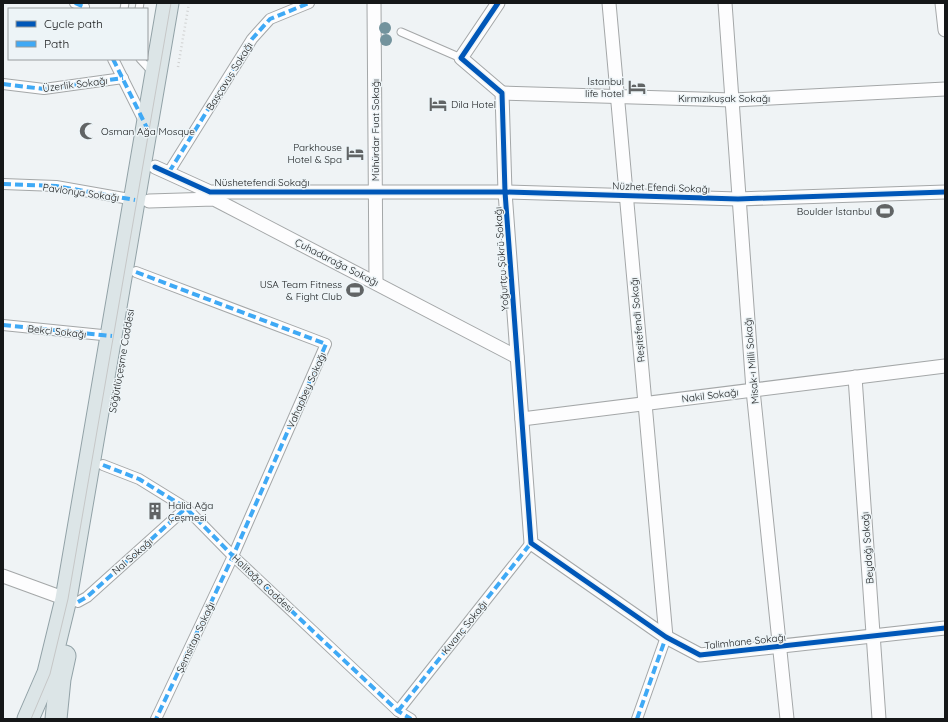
<svg xmlns="http://www.w3.org/2000/svg" width="948" height="722" font-family="Quicksand,sans-serif">
	<style>
		.lines { fill: none; stroke-linecap: round; stroke-linejoin: round }
		.service-casing { stroke: #a4a7a8; stroke-width: 9 }
		.pedestrian-casing { stroke: #a4a7a8; stroke-width: 12 }
		.minor-casing { stroke: #a4a7a8; stroke-width: 15 }
		.primary-casing { stroke: #92a2a7; stroke-width: 23 }
		.path { stroke: #d0d1d1; stroke-width: 2.5; stroke-dasharray: 1 3; stroke-linecap: butt }
		.service { stroke: #fdfdfe; stroke-width: 7 }
		.pedestrian { stroke: #fdfdfe; stroke-width: 10 }
		.minor { stroke: #fdfdfe; stroke-width: 13 }
		.primary { stroke: #dce5e7; stroke-width: 21 }
		.tram { stroke: #c6c7c7; stroke-width: 1 }
		.quiet { stroke: #3fa9f5; stroke-width: 4; stroke-dasharray: 8 4; stroke-linecap: butt }
		.cycleway-casing { stroke: #edf4f7; stroke-width: 8 }
		.cycleway { stroke: #0057b8; stroke-width: 5 }
		.tree { fill: #73939d }
		.labels { text-anchor: middle; stroke-width: 3; stroke-linejoin: round; paint-order: stroke }
		.street-label { font-size: 10px; fill: #151718; stroke: #edf4f7 }
		.poi-label { font-size: 10px; fill: #151718; stroke: #edf4f7; text-anchor: end }
	</style>
	<rect width="100%" height="100%" fill="#eff3f5"/>
	<g class="lines">
		<!-- service casing -->
		<g class="service-casing">
			<g id="service">
				<path d="M124,9l1,-6"/>
				<path d="M139,9l1,-6"/>
				<path d="M401,32l60,26"/>
				<path d="M140,59l12,13"/>
			</g>
		</g>
		<!-- pedestrian casing -->
		<g class="pedestrian-casing">
			<g id="pedestrian">
				<path d="M75,3l9,4"/>
				<path d="M113,59l32,64"/>
				<path d="M3,84l41,5 79,-11"/>
				<path d="M169,172l83,-133 18,-20 39,-16"/>
				<path d="M3,184l53,2 79,14"/>
				<path d="M136,272l190,72 -93,212 -77,163"/>
				<path d="M3,325l109,11"/>
				<path d="M103,465l36,14 47,29 47,48 165,155 13,8"/>
				<path d="M78,602l9,-5 99,-89"/>
				<path d="M398,711l133,-168"/>
				<path d="M637,719l29,-82"/>
			</g>
		</g>
		<!-- minor casing -->
		<g class="minor-casing">
			<g id="minor">
				<path d="M374,3l2,278"/>
				<path d="M498,3l-37,55 41,35 3,99 26,351 135,94 34,18 245,-27"/>
				<path d="M609,3l57,634"/>
				<path d="M725,3l28,387 34,329"/>
				<path d="M942,3l3,27"/>
				<path d="M502,93l231,7 212,-11"/>
				<path d="M155,167l55,25h295l233,7 207,-7"/>
				<path d="M149,201l65,-2 303,158"/>
				<path d="M855,377l24,342"/>
				<path d="M522,419l423,-53"/>
				<path d="M3,576l63,23"/>
			</g>
		</g>
		<!-- primary casing -->
		<g class="primary-casing">
			<g id="primary">
				<path d="M28,719l20,-46 18,-74 102,-596"/>
				<path d="M56,719l4,-40 5,-23"/>
			</g>
		</g>
		<!-- path -->
		<path class="path" d="M178,67l11,-64"/>
		<!-- service -->
		<use href="#service" class="service"/>
		<!-- pedestrian -->
		<use href="#pedestrian" class="pedestrian"/>
		<!-- minor -->
		<use href="#minor" class="minor"/>
		<!-- primary -->
		<use href="#primary" class="primary"/>
		<!-- tram -->
		<path class="tram" d="M31,719l19,-45 18,-75 103,-596"/>
		<!-- quiet -->
		<g class="quiet">
			<path d="M75,3l9,4"/>
			<path d="M113,59l34,69"/>
			<path d="M3,84l41,5 79,-11"/>
			<path d="M169,172l83,-133 18,-20 39,-16"/>
			<path d="M3,184l53,2 79,14"/>
			<path d="M136,272l190,72 -93,212 -77,163"/>
			<path d="M3,325l109,11"/>
			<path d="M103,465l36,14 47,29 47,48 165,155 13,8"/>
			<path d="M78,602l9,-5 99,-89"/>
			<path d="M398,711l133,-168"/>
			<path d="M637,719l29,-82"/>
		</g>
		<!-- cycleway casing -->
		<g class="cycleway-casing">
			<g id="cycleway">
				<path d="M498,3l-37,55 41,35 3,99 26,351 135,94 34,18 245,-27"/>
				<path d="M155,167l55,25h295l233,7 207,-7"/>
			</g>
		</g>
		<!-- cycleway -->
		<use href="#cycleway" class="cycleway"/>
	</g>
	<!-- trees -->
	<g class="tree">
		<circle cx="385" cy="28" r="6"/>
		<circle cx="386" cy="40" r="6"/>
	</g>
	<!-- icons -->
	<defs>
		<g id="hotel-bare" transform="scale(1.38)"><path d="M-6-4.5h1.5V1H6V5H4.5V3h-9V5H-6ZM-4 0a1.8 1.8 0 1 1 3.6 0ZM.5 0V-2.5h3Q6-2.5 6 0Z" fill="#616465" stroke="#edf4f7" stroke-width="2.5" paint-order="stroke"/></g>
		<g id="mosque-bare" transform="scale(1.38)"><path d="M3.5-4.9A6 6 0 1 0 3.5 4.9A5 5 0 1 1 3.5-4.9Z" fill="#616465" stroke="#edf4f7" stroke-width="2.5" paint-order="stroke"/></g>
		<g id="stadium-bare" transform="scale(1.38)"><path d="M0-5a6.5 5 0 1 0 0 10a6.5 5 0 1 0 0-10ZM-3.5-1.8h7v3.6h-7Z" fill="#616465" stroke="#edf4f7" stroke-width="2.5" paint-order="stroke"/></g>
		<g id="building-bare" transform="scale(1.38)"><path d="M-4-6H4V6H1V3H-1V6H-4ZM-2.5-4.3h1.7v1.8h-1.7ZM.8-4.3h1.7v1.8H.8ZM-2.5-1h1.7V.8h-1.7ZM.8-1h1.7V.8H.8Z" fill="#616465" stroke="#edf4f7" stroke-width="2.5" paint-order="stroke"/></g>
	</defs>
	<g fill-rule="evenodd">
		<use href="#hotel-bare" x="637" y="87"/>
		<use href="#hotel-bare" x="438" y="104"/>
		<use href="#mosque-bare" x="88" y="131"/>
		<use href="#hotel-bare" x="355" y="153"/>
		<use href="#stadium-bare" x="885" y="211"/>
		<use href="#stadium-bare" x="355" y="290"/>
		<use href="#building-bare" x="155" y="511"/>
	</g>
	<g class="labels">
		<!-- street labels -->
		<g class="street-label">
			<text transform="translate(229 76) rotate(-58)" y="4">Başçavuş Sokağı</text>
			<text transform="translate(75 84) rotate(-7)" y="4">Üzerlik Sokağı</text>
			<text x="724" y="102">Kırmızıkuşak Sokağı</text>
			<text transform="translate(375 130) rotate(-90)" y="4">Mühürdar Fuat Sokağı</text>
			<text x="262" y="186">Nüshetefendi Sokağı</text>
			<text transform="translate(661 187) rotate(2)" y="4">Nüzhet Efendi Sokağı</text>
			<text transform="translate(81 192) rotate(8)" y="4">Pavlonya Sokağı</text>
			<text transform="translate(501 259) rotate(-94)" y="4">Yoğurtçu Şükrü Sokağı</text>
			<text transform="translate(337 262) rotate(27)" y="4">Çuhadarağa Sokağı</text>
			<text transform="translate(637 320) rotate(-95)" y="4">Reşitefendi Sokağı</text>
			<text transform="translate(57 331) rotate(6)" y="4">Bekçi Sokağı</text>
			<text transform="translate(121 361) rotate(-80)" y="4">Söğütlüçeşme Caddesi</text>
			<text transform="translate(751 361) rotate(-95)" y="4">Misak-ı Milli Sokağı</text>
			<text transform="translate(306 390) rotate(-66)" y="4">Vahapbey Sokağı</text>
			<text transform="translate(710 395) rotate(-7)" y="4">Nakil Sokağı</text>
			<text transform="translate(867 548) rotate(-94)" y="4">Beydağı Sokağı</text>
			<text transform="translate(132 556) rotate(-41)" y="4">Nal Sokağı</text>
			<text transform="translate(263 583) rotate(43)" y="4">Halitağa Caddesi</text>
			<text transform="translate(464 627) rotate(-51)" y="4">Kıvanç Sokağı</text>
			<text transform="translate(195 637) rotate(-65)" y="4">Şemsitap Sokağı</text>
			<text transform="translate(745 641) rotate(-6)" y="4">Talimhane Sokağı</text>
		</g>
		<!-- poi labels -->
		<g class="poi-label">
			<text x="624" y="85">İstanbul<tspan x="624" dy="12">life hotel</tspan></text>
			<text x="451" y="108" text-anchor="start">Dila Hotel</text>
			<text x="101" y="135" text-anchor="start">Osman Ağa Mosque</text>
			<text x="342" y="151">Parkhouse<tspan x="342" dy="12">Hotel &amp; Spa</tspan></text>
			<text x="872" y="215">Boulder İstanbul</text>
			<text x="342" y="288">USA Team Fitness<tspan x="342" dy="12">&amp; Fight Club</tspan></text>
			<text x="168" y="509" text-anchor="start">Halid Ağa<tspan x="168" dy="12">Çeşmesi</tspan></text>
		</g>
	</g>
	<!-- border -->
	<rect width="948" height="722" fill="none" stroke="#151718" stroke-width="8"/>
	<!-- legend -->
	<rect x="8" y="8" width="140" height="52" fill="#edf4f7" stroke="#979c9e"/>
	<rect x="16" y="21" width="20" height="6" fill="#0057b8" stroke="#979c9e"/>
	<text x="44" y="28" font-size="12" fill="#151718">Cycle path</text>
	<rect x="16" y="41" width="20" height="6" fill="#3fa9f5" stroke="#979c9e"/>
	<text x="44" y="48" font-size="12" fill="#151718">Path</text>
</svg>
